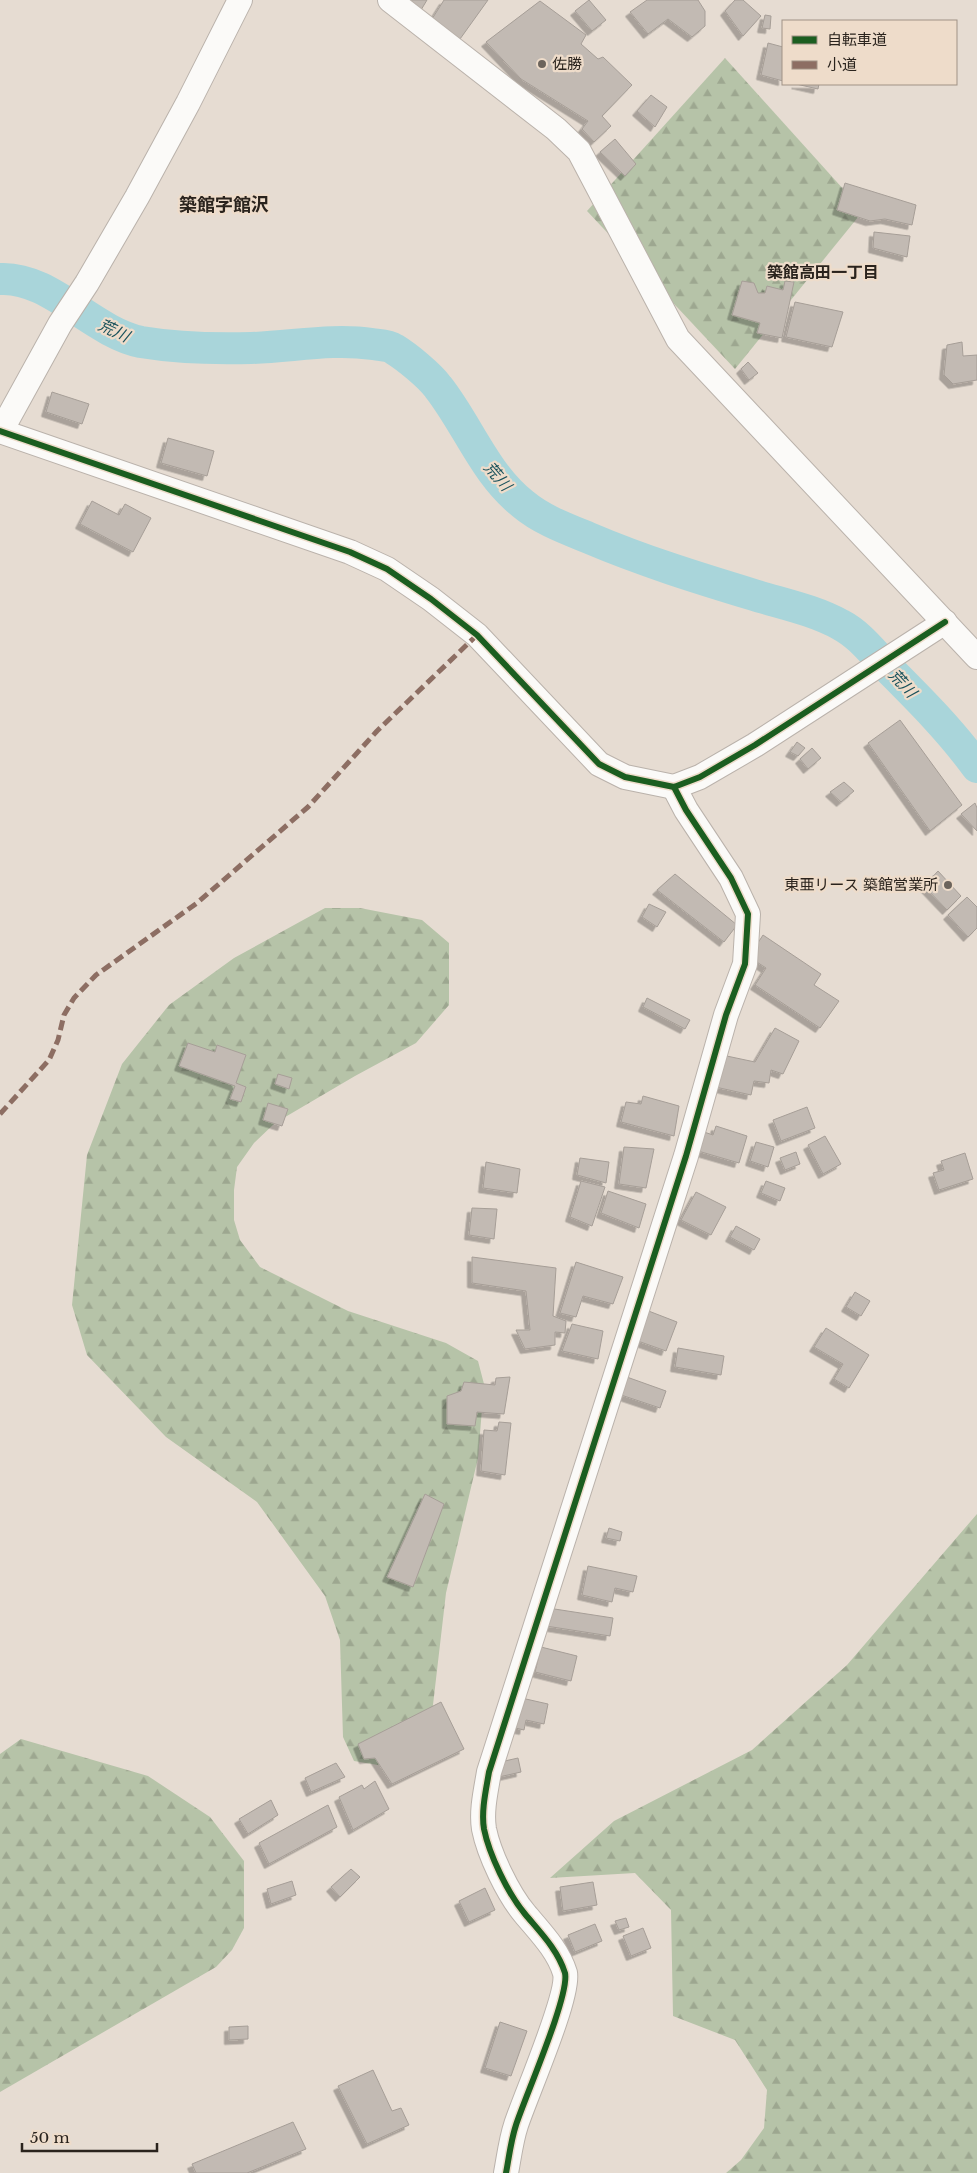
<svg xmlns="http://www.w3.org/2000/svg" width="977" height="2173" font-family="'Libre Baskerville','Noto Sans JP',serif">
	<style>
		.forest { fill: url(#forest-firs) }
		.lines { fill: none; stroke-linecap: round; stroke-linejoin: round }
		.river { stroke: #a9d5da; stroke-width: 32 }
		.building { fill: #c2bab3; stroke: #a69e97; filter: url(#shadow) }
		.minor-casing { stroke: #bab2ab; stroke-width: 26 }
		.minor { stroke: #fbfaf8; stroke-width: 24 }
		.quiet { stroke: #8d6e63; stroke-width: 5; stroke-dasharray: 10 5; stroke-linecap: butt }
		.cycleway-casing { stroke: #eedcca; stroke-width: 9 }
		.cycleway { stroke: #1b5e20; stroke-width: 6 }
		.poi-dot { fill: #6c645c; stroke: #eedcca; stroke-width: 2 }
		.labels { text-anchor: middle; stroke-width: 4.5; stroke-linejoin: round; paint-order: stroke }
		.poi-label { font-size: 15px; fill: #2a231d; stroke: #eedcca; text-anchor: start }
		.neighbourhood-label { font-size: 16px; font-weight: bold; fill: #2a231d; stroke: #eedcca }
		.water-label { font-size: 16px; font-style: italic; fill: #18515b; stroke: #eedcca }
		.quarter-label { font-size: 18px; font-weight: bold; fill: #2a231d; stroke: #eedcca }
	</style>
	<defs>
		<pattern id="forest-firs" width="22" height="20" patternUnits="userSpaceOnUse" patternTransform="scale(1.25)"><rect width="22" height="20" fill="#b6c3a8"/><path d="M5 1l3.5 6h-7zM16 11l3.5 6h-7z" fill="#9da790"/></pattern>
		<filter id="shadow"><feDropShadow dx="-4.5" dy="4.5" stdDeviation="0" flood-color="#0004"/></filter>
	</defs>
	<rect width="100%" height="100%" fill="#e6dcd2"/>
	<!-- forest -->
	<g class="forest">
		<path d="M725,58l138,153 -128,158 -148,-158z"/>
		<path d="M325,908h35l62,12 27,23v62l-33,38 -61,33 -80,47 -21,20 -17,24 -3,23v30l6,20 20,27 88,44 98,32 32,18 6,23 -6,74 -32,135 -15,129 -47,44 -30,-5 -11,-24 -3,-97 -15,-44 -68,-94 -91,-65 -79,-82 -15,-50 15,-150 35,-91 47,-59 65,-47z"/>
		<path d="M977,1514v659h-251l15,-13 23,-32 3,-38 -32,-50 -62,-24 -2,-106 -36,-37 -85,5 64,-57 138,-71 95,-85z"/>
		<path d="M21,1739l127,37 62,41 34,44v67l-12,22 -16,17 -216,125v-338z"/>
	</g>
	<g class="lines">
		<!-- river -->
		<path class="river" d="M0,279c50,-3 92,53 141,63 36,6 73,7 110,6 40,-1 81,-10 121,-4 7,1 16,1 22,5 13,8 35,26 44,38 30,38 46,86 85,117 19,16 44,25 66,34 54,23 109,40 165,57 29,9 60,15 87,30 19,10 32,28 47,43 31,31 63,63 89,99"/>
	</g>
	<!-- building -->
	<g class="building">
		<path d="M406,0h21l-6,10z"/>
		<path d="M444,0h44l-28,39 -28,-20z"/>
		<path d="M589,0l17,20 -14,11 -17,-20z"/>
		<path d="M647,0h51l7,11v15l-13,11 -24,-18 -20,15 -18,-22z"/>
		<path d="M735,0h8l18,16 -18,20 -18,-25z"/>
		<path d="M540,1l46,34 -5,9 17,15 5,-2 29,28 -30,31 9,10 -17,16 -12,-13 6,-8 -67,-42 -35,-37z"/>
		<path d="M765,15l6,1 -1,13 -8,-1z"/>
		<path d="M768,43l15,4v34l-22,-6z"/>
		<path d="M796,84h23l-1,5z"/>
		<path d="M651,95l16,12 -12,20 -18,-16z"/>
		<path d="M615,139l21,25 -11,12 -25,-24z"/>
		<path d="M845,183l71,22 -4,20 -27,-6 -15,2 -33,-11z"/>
		<path d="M874,232l36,4 -3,21 -34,-9z"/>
		<path d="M742,281l12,2 4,10h7l2,-7 16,4 2,-9 9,1 -12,56 -25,-5 3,-10 -28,-8z"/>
		<path d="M795,302l48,10 -11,35 -46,-10z"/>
		<path d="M962,342l1,14 14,-1v25l-24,4 -9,-9 3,-30z"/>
		<path d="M748,362l10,11 -9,7 -8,-11z"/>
		<path d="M52,392l37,12 -7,20 -36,-12z"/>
		<path d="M168,438l46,13 -7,25 -46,-13z"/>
		<path d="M92,501l27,14 6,-11 26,14 -18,34 -53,-28z"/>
		<path d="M900,720l62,85 -32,26 -62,-88z"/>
		<path d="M797,742l8,6 -7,8 -8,-4z"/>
		<path d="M812,748l9,10 -13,11 -8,-10z"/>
		<path d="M844,782l10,9 -13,11 -11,-10z"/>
		<path d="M975,803l2,5v23l-16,-17z"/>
		<path d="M938,871l23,25 -14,14 -23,-24z"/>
		<path d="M675,874l62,51 -13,17 -67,-52z"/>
		<path d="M967,897l10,10v21l-9,9 -20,-22z"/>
		<path d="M649,904l17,8 -9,15 -15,-10z"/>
		<path d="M763,935l58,39 -7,11 25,16 -19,27 -65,-43 11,-17 -17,-11z"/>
		<path d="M647,998l43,22 -5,9 -42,-22z"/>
		<path d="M775,1028l24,13 -16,33 -12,-4 -2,13 -15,-2 -3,14 -40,-9 11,-31 33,7z"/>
		<path d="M188,1043l27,9 2,-7 29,10 -10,28 10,4 -5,15 -11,-3 5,-13 -56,-20z"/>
		<path d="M278,1074l14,4 -3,11 -14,-5z"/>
		<path d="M643,1096l36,10 -5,30 -53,-14 5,-20 15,2z"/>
		<path d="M268,1103l20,6 -6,17 -19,-6z"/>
		<path d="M807,1107l8,21 -34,13 -8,-21z"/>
		<path d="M716,1126l31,10 -8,27 -41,-12 6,-19 9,3z"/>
		<path d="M825,1136l16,28 -18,10 -15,-29z"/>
		<path d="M756,1142l18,5 -6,20 -18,-6z"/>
		<path d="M624,1147l30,2 -8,39 -27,-4z"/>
		<path d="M796,1152l4,12 -15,6 -5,-12z"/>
		<path d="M965,1153l8,26 -34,11 -6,-17 11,-3 -3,-9z"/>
		<path d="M580,1158l29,4 -3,21 -29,-8z"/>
		<path d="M486,1162l34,7 -3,24 -34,-5z"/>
		<path d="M581,1181l24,6 -13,39 -22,-9z"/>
		<path d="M766,1181l19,7 -5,13 -19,-8z"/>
		<path d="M608,1191l38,13 -7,24 -38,-15z"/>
		<path d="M696,1192l30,15 -15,28 -30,-15z"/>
		<path d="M472,1208l25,1 -3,30 -25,-4z"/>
		<path d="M736,1226l24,13 -6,11 -24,-13z"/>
		<path d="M472,1257l84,11 -3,48 13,5 -1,12 -10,-1v13l-30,4 -9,-19h14l-4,-39 -54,-8z"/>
		<path d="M576,1262l47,15 -10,27 -30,-8 -7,21 -16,-4z"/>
		<path d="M855,1292l15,9 -9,15 -15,-9z"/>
		<path d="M646,1310l31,12 -11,29 -31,-11z"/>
		<path d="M572,1324l31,7 -5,28 -36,-8z"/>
		<path d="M826,1328l43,27 -20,33 -15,-9 9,-15 -29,-17z"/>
		<path d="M678,1348l46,8 -3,19 -46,-8z"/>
		<path d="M624,1376l42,15 -6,17 -42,-14z"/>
		<path d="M510,1377l-6,37 -27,-2 -2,14 -28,-2v-28l14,-5 3,-9 31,3 1,-7z"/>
		<path d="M499,1422l12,1 -6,52 -24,-4 3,-41 13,1z"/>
		<path d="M425,1494l19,10 -31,83 -26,-10z"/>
		<path d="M609,1528l13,4 -2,9 -14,-3z"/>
		<path d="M588,1566l49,10 -4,16 -18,-4 -3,14 -30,-7z"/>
		<path d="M548,1608l65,10 -3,18 -64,-10z"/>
		<path d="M541,1647l36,9 -6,25 -36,-9z"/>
		<path d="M517,1697l31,7 -4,20 -18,-4 -2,10 -13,-3z"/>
		<path d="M441,1702l23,47 -72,35 -17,-26 -11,1 -6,-15z"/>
		<path d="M518,1758l3,14 -22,5 -3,-14z"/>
		<path d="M336,1763l9,14 -34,15 -6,-14z"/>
		<path d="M375,1781l14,28 -36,21 -14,-33 23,-12 2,4z"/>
		<path d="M271,1800l7,15 -30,19 -9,-15z"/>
		<path d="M328,1805l9,22 -68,37 -10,-21z"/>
		<path d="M351,1869l9,8 -20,20 -9,-10z"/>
		<path d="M292,1881l4,14 -25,9 -4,-15z"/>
		<path d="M593,1882l4,23 -34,6 -3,-24z"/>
		<path d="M485,1888l10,22 -26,12 -10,-21z"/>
		<path d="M626,1918l3,9 -10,3 -4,-9z"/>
		<path d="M595,1924l7,17 -27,11 -7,-17z"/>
		<path d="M643,1928l8,20 -20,8 -8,-20z"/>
		<path d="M500,2022l27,9 -16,45 -26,-8z"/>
		<path d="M248,2026v13l-19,1v-13z"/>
		<path d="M373,2070l19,41 9,-3 8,17 -42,19 -29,-58z"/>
		<path d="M293,2122l13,27 -59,24h-51l-4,-9z"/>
	</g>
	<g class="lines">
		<!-- minor casing -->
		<g class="minor-casing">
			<g id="minor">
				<path d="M390,0l166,129 23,22 99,188 299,318"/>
				<path d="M0,431l350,121 37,17 44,30 46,36 122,129 26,13 49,10 26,-10 55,-32 190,-123"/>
				<path d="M1,431l59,-107 27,-41 50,-86 51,-94 52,-103"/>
				<path d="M506,2173c3,-16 5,-33 10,-48 9,-28 54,-130 49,-152 -7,-23 -25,-41 -40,-59 -17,-20 -36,-60 -41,-85 -3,-18 2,-39 5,-57l197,-616 40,-141 19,-51 3,-50 -17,-36 -45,-68 -12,-23"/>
			</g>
		</g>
		<!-- minor -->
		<use href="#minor" class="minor"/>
		<!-- quiet -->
		<path class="quiet" d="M0,1114l49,-54 9,-20 6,-25 10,-17 22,-23 101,-72 111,-96 69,-76 100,-96"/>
		<!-- cycleway casing -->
		<g class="cycleway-casing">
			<g id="cycleway">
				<path d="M0,431l350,121 37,17 44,30 46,36 122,129 26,13 49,10 26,-10 55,-32 190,-123"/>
				<path d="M506,2173c3,-16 5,-33 10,-48 9,-28 54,-130 49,-152 -7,-23 -25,-41 -40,-59 -17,-20 -36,-60 -41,-85 -3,-18 2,-39 5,-57l197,-616 40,-141 19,-51 3,-50 -17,-36 -45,-68 -12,-23"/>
			</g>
		</g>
		<!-- cycleway -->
		<use href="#cycleway" class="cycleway"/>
	</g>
	<!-- markers -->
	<g class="poi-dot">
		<circle cx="542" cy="64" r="5"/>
		<circle cx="948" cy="885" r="5"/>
	</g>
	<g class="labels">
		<!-- poi labels -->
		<g class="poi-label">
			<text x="552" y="69">佐勝</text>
			<text x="938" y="890" text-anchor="end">東亜リース 築館営業所</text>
		</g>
		<!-- neighbourhood labels -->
		<g class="neighbourhood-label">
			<text x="823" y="278">築館高田一丁目</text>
		</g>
		<!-- water labels -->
		<g class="water-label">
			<text transform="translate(114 330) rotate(25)" y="6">荒川</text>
			<text transform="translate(498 476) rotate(49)" y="6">荒川</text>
			<text transform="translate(903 683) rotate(47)" y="6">荒川</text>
		</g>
		<!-- quarter labels -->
		<g class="quarter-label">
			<text x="224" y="211">築館字館沢</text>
		</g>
	</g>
	<!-- legend -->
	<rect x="782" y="20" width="175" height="65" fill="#eedcca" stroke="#a09285"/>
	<rect x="792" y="36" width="25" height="8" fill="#1b5e20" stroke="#a09285"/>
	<text x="827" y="45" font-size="15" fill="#2a231d">自転車道</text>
	<rect x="792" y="61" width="25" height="8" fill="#8d6e63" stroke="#a09285"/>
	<text x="827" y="70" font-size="15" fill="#2a231d">小道</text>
	<!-- scale -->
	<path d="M22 2143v8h135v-8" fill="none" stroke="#2a231d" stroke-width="2.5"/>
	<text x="30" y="2143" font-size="15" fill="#2a231d" stroke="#eedcca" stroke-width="4" paint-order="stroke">50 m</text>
</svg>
